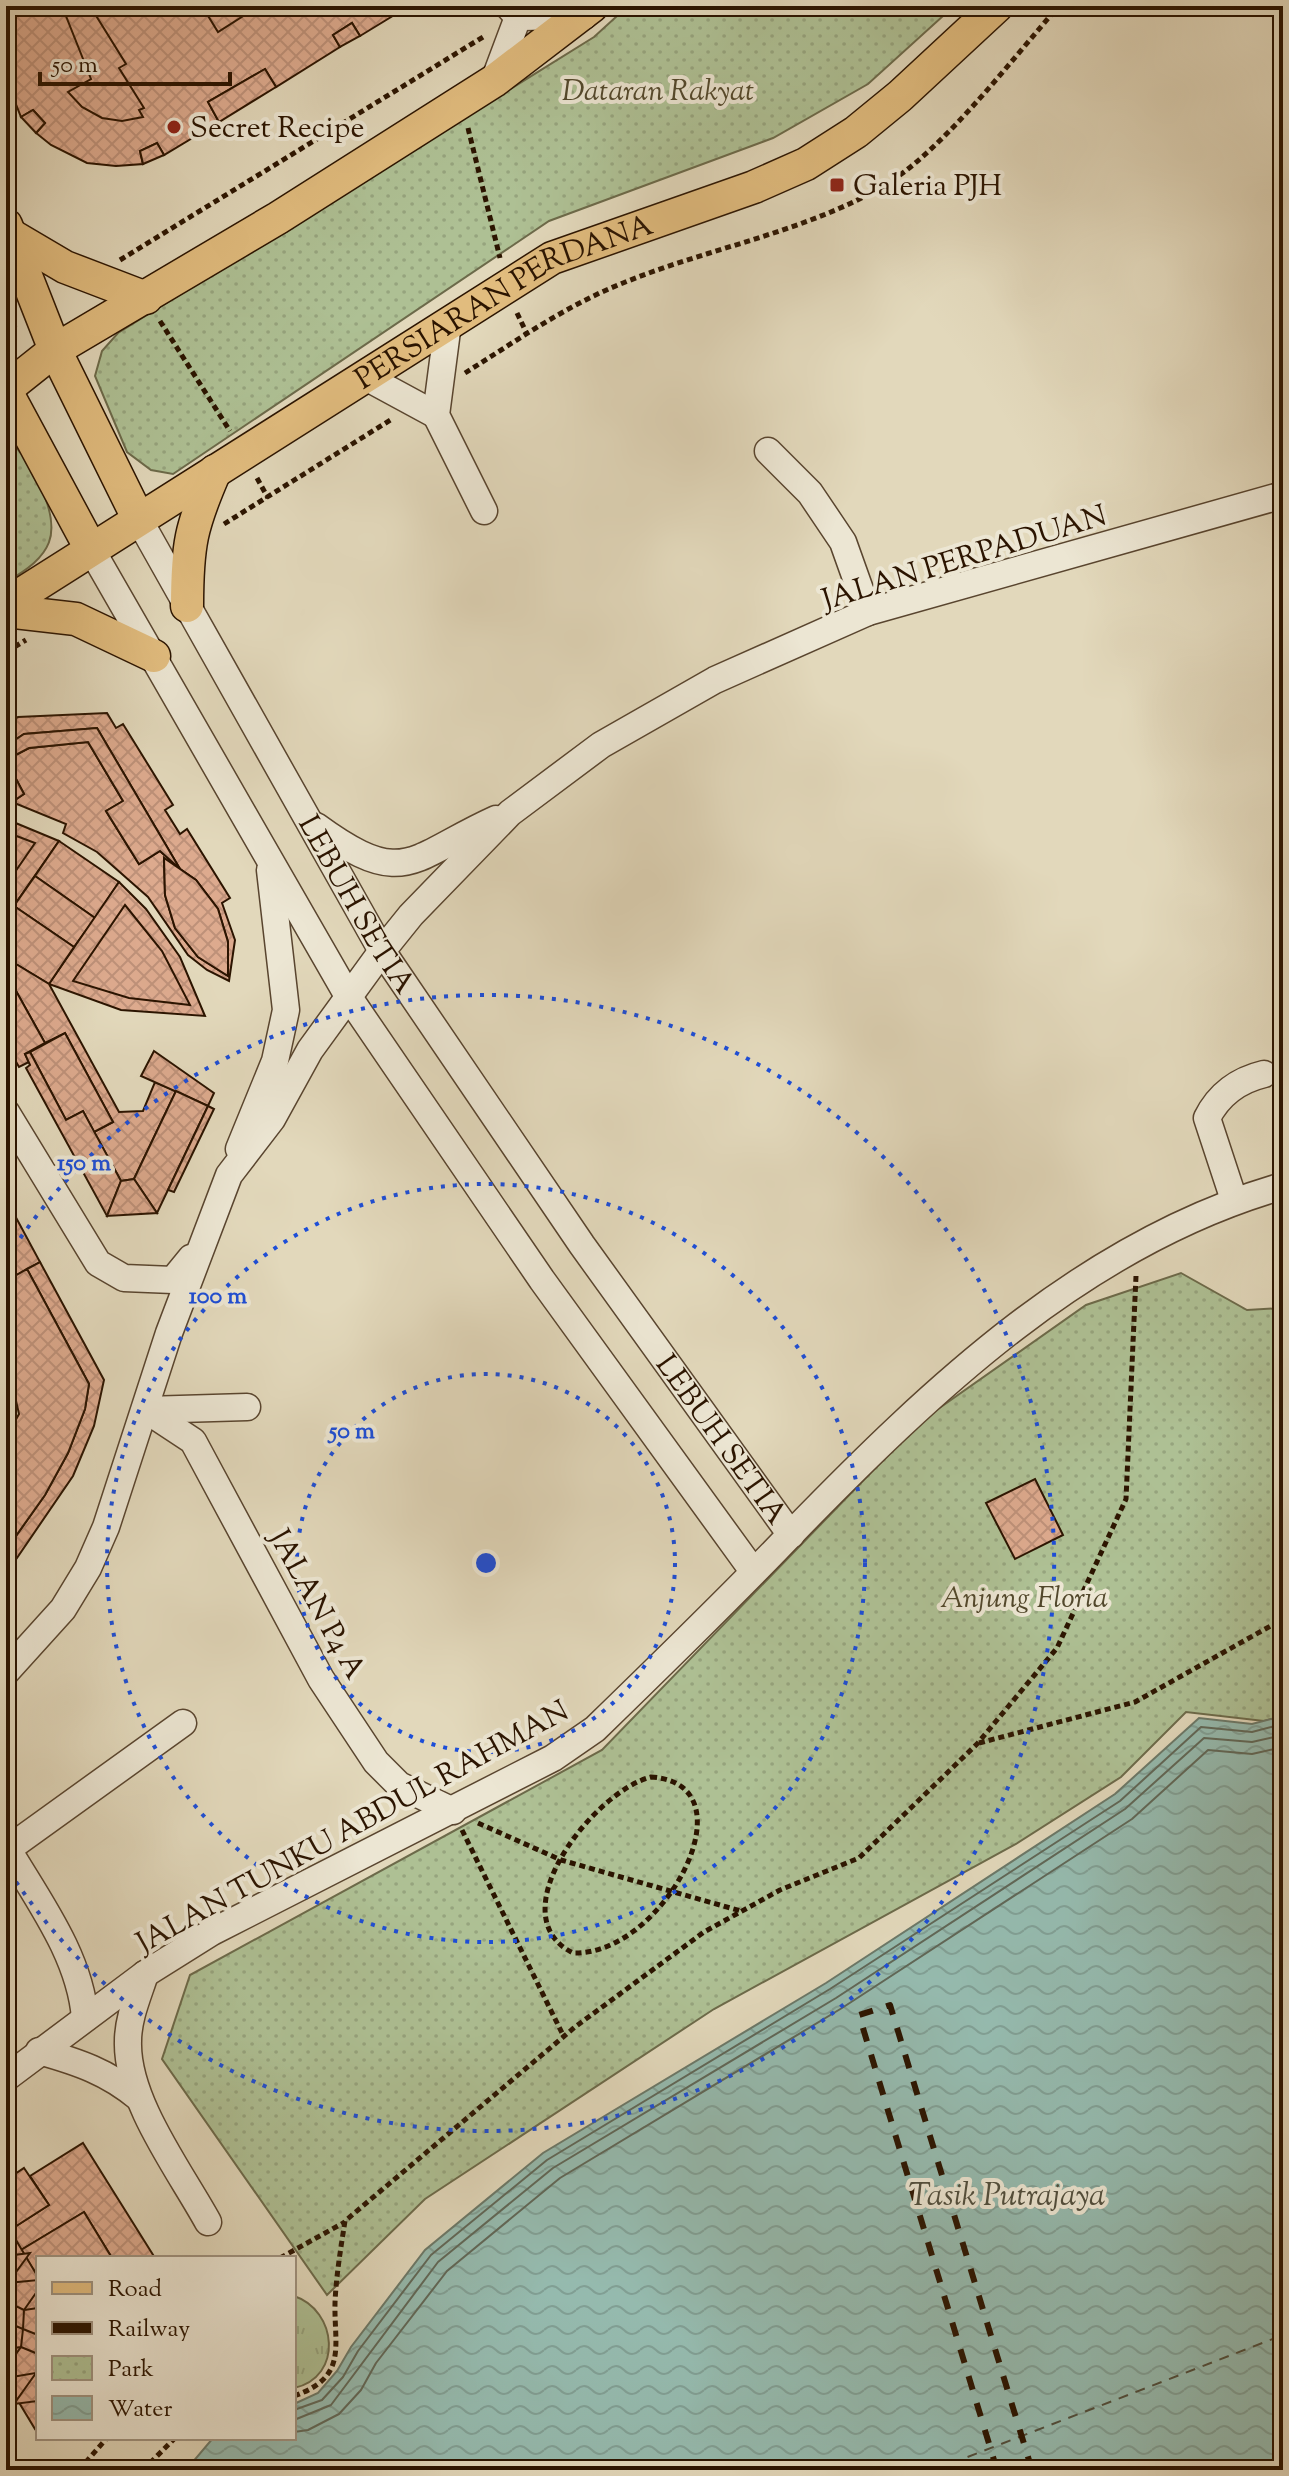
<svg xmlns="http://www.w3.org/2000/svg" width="1289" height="2476" font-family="'Sorts Mill Goudy',serif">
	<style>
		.grass { fill: url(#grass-tufts); stroke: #6c6a4a; stroke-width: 2 }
		.park { fill: url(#park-dots); stroke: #6c6a4a; stroke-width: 2 }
		.water { fill: url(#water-waves); stroke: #6b7868; stroke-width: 2 }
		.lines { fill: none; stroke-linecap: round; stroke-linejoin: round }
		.shore { stroke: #606757; stroke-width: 2 }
		.ferry { stroke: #504e3d; stroke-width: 2; stroke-dasharray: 10 8; stroke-linecap: butt }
		.building { fill: url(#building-cross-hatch); stroke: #2b1400; stroke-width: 2; fill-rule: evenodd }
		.minor-casing { stroke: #59452f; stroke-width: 29 }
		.major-casing { stroke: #2b1400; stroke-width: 35 }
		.path { stroke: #2b1400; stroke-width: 5; stroke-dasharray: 6 4; stroke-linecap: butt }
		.minor { stroke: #ece6d3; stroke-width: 26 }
		.major { stroke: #e1bc7e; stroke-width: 32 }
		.rail { stroke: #2b1400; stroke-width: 6; stroke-dasharray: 14 14; stroke-linecap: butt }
		.ring { fill: none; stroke: #1d4ed8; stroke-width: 4; stroke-dasharray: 4 8 }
		.poi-dot { fill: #8f2418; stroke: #ece6d3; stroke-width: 3 }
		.labels { text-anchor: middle; stroke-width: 8; stroke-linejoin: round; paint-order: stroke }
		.park-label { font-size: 30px; font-style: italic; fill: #52482c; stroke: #ece6d3 }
		.poi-label { font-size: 30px; fill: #2b1400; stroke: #ece6d3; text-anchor: start }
		.street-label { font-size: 30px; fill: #2b1400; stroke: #ece6d3 }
		.water-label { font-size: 32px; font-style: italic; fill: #504e3d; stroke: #ece6d3 }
		.centre { fill: #1d4ed8; stroke: #ece6d3; stroke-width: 4 }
		.ring-label { font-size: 24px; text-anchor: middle; font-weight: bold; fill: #1d4ed8; stroke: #ece6d3; stroke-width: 8; stroke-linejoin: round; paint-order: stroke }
	</style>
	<defs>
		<pattern id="grass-tufts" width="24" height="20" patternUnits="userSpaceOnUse" patternTransform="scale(2)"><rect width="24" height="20" fill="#aec094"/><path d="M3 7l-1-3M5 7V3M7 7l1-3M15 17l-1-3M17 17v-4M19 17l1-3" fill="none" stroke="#96a47e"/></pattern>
		<pattern id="park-dots" width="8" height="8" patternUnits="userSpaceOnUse" patternTransform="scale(2)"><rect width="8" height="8" fill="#aec094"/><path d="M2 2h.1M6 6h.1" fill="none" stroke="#96a47e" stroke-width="1.8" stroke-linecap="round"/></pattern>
		<pattern id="water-waves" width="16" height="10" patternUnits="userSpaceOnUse" patternTransform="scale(2)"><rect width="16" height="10" fill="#95baae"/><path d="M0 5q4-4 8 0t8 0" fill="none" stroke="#819f94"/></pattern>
		<pattern id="building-cross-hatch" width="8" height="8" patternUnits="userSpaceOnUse" patternTransform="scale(2)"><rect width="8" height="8" fill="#ddaa8e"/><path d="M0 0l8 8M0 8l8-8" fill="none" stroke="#be9179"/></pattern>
	</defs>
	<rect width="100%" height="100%" fill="#e2d8bb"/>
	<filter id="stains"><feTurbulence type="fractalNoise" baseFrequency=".0025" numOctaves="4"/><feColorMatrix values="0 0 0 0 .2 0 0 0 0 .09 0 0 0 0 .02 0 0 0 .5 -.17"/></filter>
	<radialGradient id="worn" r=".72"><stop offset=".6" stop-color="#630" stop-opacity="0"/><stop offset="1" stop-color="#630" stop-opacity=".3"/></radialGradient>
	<!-- grass -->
	<path class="grass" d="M294,2296c43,14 50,81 0,92z"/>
	<!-- park -->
	<g class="park">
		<path d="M628,6h326l-86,78 -95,54 -224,83 -376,253 -22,-4 -24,-18 -32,-76 7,-25 16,-18 476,-296z"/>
		<path d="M6,440c18,12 25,25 34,45 23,50 12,71 -34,97z"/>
		<path d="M1181,1273l66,37 36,-2v408l-19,5 -78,-9 -65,65 -105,67 -302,165 -289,190 -98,96 -165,-236 28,-84 412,-225 319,-329 165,-116z"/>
	</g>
	<!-- water -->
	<path class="water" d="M1283,1716v754h-1097l27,-32h81v-34l24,-11 19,-22 14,-24 74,-97 118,-97 283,-170 289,-189 84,-76 53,6z"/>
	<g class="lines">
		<!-- shore -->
		<g class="shore">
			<path d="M294,2410l28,-10 21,-23 15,-26 73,-96 116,-95 283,-171 290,-188 81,-74 51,5 31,-8"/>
			<path d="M294,2420l37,-15 107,-143 115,-94 283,-170 289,-189 79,-71 48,4 31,-7"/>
			<path d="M294,2432l14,-2 31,-16 22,-24 15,-27 71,-92 113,-93 282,-170 290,-189 76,-69 44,4 31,-7"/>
		</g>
		<!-- ferry -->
		<path class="ferry" d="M934,2470l349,-135"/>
	</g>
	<!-- building -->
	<g class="building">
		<path d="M6,6h403l-49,30 -8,-13 -19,12 7,12 -64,40 -11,-18 -57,33 11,20 -55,33 -7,-12 -17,8 3,13 -27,2 -29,-3 -36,-18 -15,-12 9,-10 -12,-13 -12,7 -15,-38z"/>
		<path d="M62,6h28l36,58 -7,4 25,40 -5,2 4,7 -21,4 -20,-3 -20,-11 -14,-15 23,-13z"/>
		<path d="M202,6h57l-41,26z"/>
		<path d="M352,23l8,13 -20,11 -7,-12z"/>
		<path d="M265,69l11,18 -57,35 -11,-20z"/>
		<path d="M33,110l12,13 -9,10 -15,-16z"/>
		<path d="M157,143l7,12 -21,9 -3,-13z"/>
		<path d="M107,713l9,15 7,-4 50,81 -8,5 15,24 7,-5 43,69 -8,5 13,37 -6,41 -22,-11 -19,-15 -40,-58 -51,-45 -34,-19 3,-9 -54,-22 12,-8 -18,-34v-35l12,-8zM164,858l32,22 22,29 10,33v34l-30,-19 -23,-29 -10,-33z"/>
		<path d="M97,728l83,141 -20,-18 -21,13 -33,-53 17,-10 -35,-59 -59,6 -23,12v-14l18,-12z"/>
		<path d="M97,728l83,141 -20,-18 -21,13 -33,-53 17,-10 -35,-59 -59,6 -23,12v-14l18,-12z"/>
		<path d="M6,760l18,34 -12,8 -6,-1z"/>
		<path d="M6,819l53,22 -53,76z"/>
		<path d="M6,832l29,11 -29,42z"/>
		<path d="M59,841l60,41 -24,36 -60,-42z"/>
		<path d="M164,858l32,22 22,29 10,33v34l-30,-19 -23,-29 -10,-33z"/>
		<path d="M35,876l60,42 -21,29 -60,-41z"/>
		<path d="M119,882l27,27 34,48 25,59 -84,-6 -72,-26z"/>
		<path d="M125,905l37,46 28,54 -61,-7 -56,-17z"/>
		<path d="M14,906l60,41 -25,37 -43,-26v-41z"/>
		<path d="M6,958l43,26 70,128 24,-1 12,-29 21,9 -42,88 -13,2 -27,-49 19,-10 -48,-89 -20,10 -39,-70z"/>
		<path d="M6,973l39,70 -20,11 4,8 -10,5 -13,-23z"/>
		<path d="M65,1033l48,89 -19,10 -11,-21 -17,9 -36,-68z"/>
		<path d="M154,1051l60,42 -6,13 -67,-30z"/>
		<path d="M30,1052l36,68 17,-9 38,70 -14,35 -81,-148 4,-3 -5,-11z"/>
		<path d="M176,1091l32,15 -51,107 -23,-34z"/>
		<path d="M208,1106l6,3 -40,83 -6,-2z"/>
		<path d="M134,1179l23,34 -50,3 14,-35z"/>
		<path d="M6,1199l34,63 -34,19z"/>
		<path d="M40,1262l64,118 -10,46 -21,50 -67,98v-24l39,-55 23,-42 17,-44 4,-25 -62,-115z"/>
		<path d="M27,1269l62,115 -4,25 -17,44 -23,42 -39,55v-113l13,-23 -5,-22 -8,-9v-102z"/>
		<path d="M1035,1479l28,56 -48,24 -29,-56z"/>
		<path d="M83,2143l72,115h-43l-28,-46 -63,38 -11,-20 39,-25 -19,-29z"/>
		<path d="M24,2168l25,37 -39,25 -4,-5v-45z"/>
		<path d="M84,2212l28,46h-74v19l-17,-27z"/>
		<path d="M10,2230l28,47v150l-3,2 -29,-48v-149z"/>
		<path d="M30,2253l-22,30 -2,-1v-26z"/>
		<path d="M38,2280v10l-14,20 -17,-8 1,-19z"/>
		<path d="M38,2308v27l-15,-6 1,-19z"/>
		<path d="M6,2322l17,7 -2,18 -15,2z"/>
		<path d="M21,2347l17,7 -2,19 -30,5v-10z"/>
		<path d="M36,2373l2,28 -24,3z"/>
	</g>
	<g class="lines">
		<!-- minor casing -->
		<g class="minor-casing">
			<g id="minor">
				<path d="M508,6l10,11 66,-1"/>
				<path d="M494,81l24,-64"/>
				<path d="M448,323l-12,92 48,96"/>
				<path d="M364,376l72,39"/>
				<path d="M768,451l42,42 33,49 25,70"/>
				<path id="s1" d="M138,518l244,433 200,294 209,290"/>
				<path d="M91,549l257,447 194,284 211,291"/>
				<path d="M316,826c89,65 94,32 180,-7"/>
				<path d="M6,1112l92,151 26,15 49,2 18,-22"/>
				<path d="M239,1149l36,-88 11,-51 -16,-140"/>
				<path d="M1234,1200l-27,-82c12,-24 32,-38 57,-44"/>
				<path d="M146,1410l47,31 128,238 55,83 23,23 54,26"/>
				<path d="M146,1410l101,-3"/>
				<path d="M6,1672l57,-63 25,-41 18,-41 63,-194 60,-158 43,-56 38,-69 72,-99 29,-36 99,-102 91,-68 114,-65 153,-68 415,-117"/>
				<path d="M6,1846c31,53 74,109 79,172"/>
				<path d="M8,1849l175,-126"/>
				<path d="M145,1974c-7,22 -17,44 -17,67 -2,59 52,130 80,181"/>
				<path d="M39,2051c39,11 69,21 100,47"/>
				<path d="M6,2078l139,-104 67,-42 341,-174 42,-29c67,-65 134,-130 198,-197 139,-143 293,-290 490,-346"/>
			</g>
		</g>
		<!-- major casing -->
		<g class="major-casing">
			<g id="major">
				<path d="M6,225l49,125 83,168"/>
				<path d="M9,234l56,33 81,31"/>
				<path d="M6,389l49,-39 223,-132 216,-137 98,-75"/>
				<path d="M6,391l85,158"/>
				<path id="s2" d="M6,604l546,-346 202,-71 52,-23 50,-32 44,-36 97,-90"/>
				<path d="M187,606c0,-61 4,-80 28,-135"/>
				<path d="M6,611l70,8 78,37"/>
			</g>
		</g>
		<!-- path -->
		<g class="path">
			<path d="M468,128l32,130"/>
			<path d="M120,260l363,-223"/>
			<path d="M517,313l10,21"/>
			<path d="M160,321l70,110"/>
			<path d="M6,330l10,-6"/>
			<path d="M465,373c51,-32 102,-68 158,-90 83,-34 173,-49 252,-92 63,-33 135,-130 184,-185"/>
			<path d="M257,478l11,20"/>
			<path d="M224,524l168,-105"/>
			<path d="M6,652l20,-12"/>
			<path d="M979,1743l156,-41 148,-83"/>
			<path d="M651,1777c104,6 13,179 -78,176 -76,-38 21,-162 78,-176z"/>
			<path d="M478,1823l83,37 180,51"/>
			<path d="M462,1830l102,207"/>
			<path d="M280,2258l65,-36"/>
			<path d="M294,2396c54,-19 40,-49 41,-93 1,-27 6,-56 10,-82l230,-194 129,-95 76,-42 79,-32 118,-114 80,-96 69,-149 10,-223"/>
			<path d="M79,2470l28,-32"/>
			<path d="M143,2470l32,-32"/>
		</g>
		<!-- minor -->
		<use href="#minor" class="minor"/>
		<!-- major -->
		<use href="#major" class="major"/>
		<!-- rail -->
		<path class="rail" d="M997,2470l-138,-455 31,-10 142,465"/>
	</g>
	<!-- distance rings -->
	<g class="ring">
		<circle cx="486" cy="1563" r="189"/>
		<circle cx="486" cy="1563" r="379"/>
		<path d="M7 1258A568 568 0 1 1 7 1868"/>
	</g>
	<!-- markers -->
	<g class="poi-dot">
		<circle cx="174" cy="127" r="8"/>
		<rect x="829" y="177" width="16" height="16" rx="4"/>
	</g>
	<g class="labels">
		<!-- park labels -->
		<g class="park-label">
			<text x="658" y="100">Dataran Rakyat</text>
			<text x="1024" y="1607">Anjung Floria</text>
		</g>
		<!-- poi labels -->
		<g class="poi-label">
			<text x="190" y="137">Secret Recipe</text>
			<text x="853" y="195">Galeria PJH</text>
		</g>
		<!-- street labels -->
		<g class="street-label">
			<text dy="10" stroke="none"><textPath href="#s2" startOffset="584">PERSIARAN PERDANA</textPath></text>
			<text transform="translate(964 557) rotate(-17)" y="10">JALAN PERPADUAN</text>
			<text dy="10" stroke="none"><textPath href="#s1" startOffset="444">LEBUH SETIA</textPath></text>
			<text dy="10" stroke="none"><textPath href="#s1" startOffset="1092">LEBUH SETIA</textPath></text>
			<text transform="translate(318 1604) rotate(61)" y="10">JALAN P4 A</text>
			<text transform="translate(352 1826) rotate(-29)" y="10">JALAN TUNKU ABDUL RAHMAN</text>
		</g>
		<!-- water labels -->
		<g class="water-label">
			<text x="1007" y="2205">Tasik Putrajaya</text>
		</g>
	</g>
	<circle cx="486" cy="1563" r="12" class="centre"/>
	<g class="ring-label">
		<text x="84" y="1170">150 m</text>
		<text x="218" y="1303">100 m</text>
		<text x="352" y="1438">50 m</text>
	</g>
	<!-- margin -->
	<rect width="1289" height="2476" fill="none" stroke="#e2d8bb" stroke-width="32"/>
	<rect x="8" y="8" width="1273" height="2460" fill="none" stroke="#2b1400" stroke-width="4"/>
	<rect x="16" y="16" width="1257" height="2444" fill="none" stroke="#2b1400" stroke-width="2"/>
	<!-- legend -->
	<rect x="36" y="2256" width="260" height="184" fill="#ece6d3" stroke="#9f927f" stroke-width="2"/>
	<rect x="52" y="2282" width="40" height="12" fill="#e1bc7e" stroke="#9f927f" stroke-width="2"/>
	<text x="108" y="2296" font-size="24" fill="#2b1400">Road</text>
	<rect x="52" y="2322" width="40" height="12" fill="#2b1400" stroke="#9f927f" stroke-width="2"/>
	<text x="108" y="2336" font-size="24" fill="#2b1400">Railway</text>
	<rect x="52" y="2356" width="40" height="24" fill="url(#park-dots)" stroke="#9f927f" stroke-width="2"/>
	<text x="108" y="2376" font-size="24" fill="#2b1400">Park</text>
	<rect x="52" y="2396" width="40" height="24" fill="url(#water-waves)" stroke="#9f927f" stroke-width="2"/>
	<text x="108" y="2416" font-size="24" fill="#2b1400">Water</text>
	<!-- scale -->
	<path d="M40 72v12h190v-12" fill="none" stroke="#2b1400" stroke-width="4"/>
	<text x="52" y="72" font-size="24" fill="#2b1400" stroke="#ece6d3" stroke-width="6" paint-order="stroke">50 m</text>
	<rect width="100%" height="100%" filter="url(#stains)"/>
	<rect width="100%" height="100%" fill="url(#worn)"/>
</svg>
